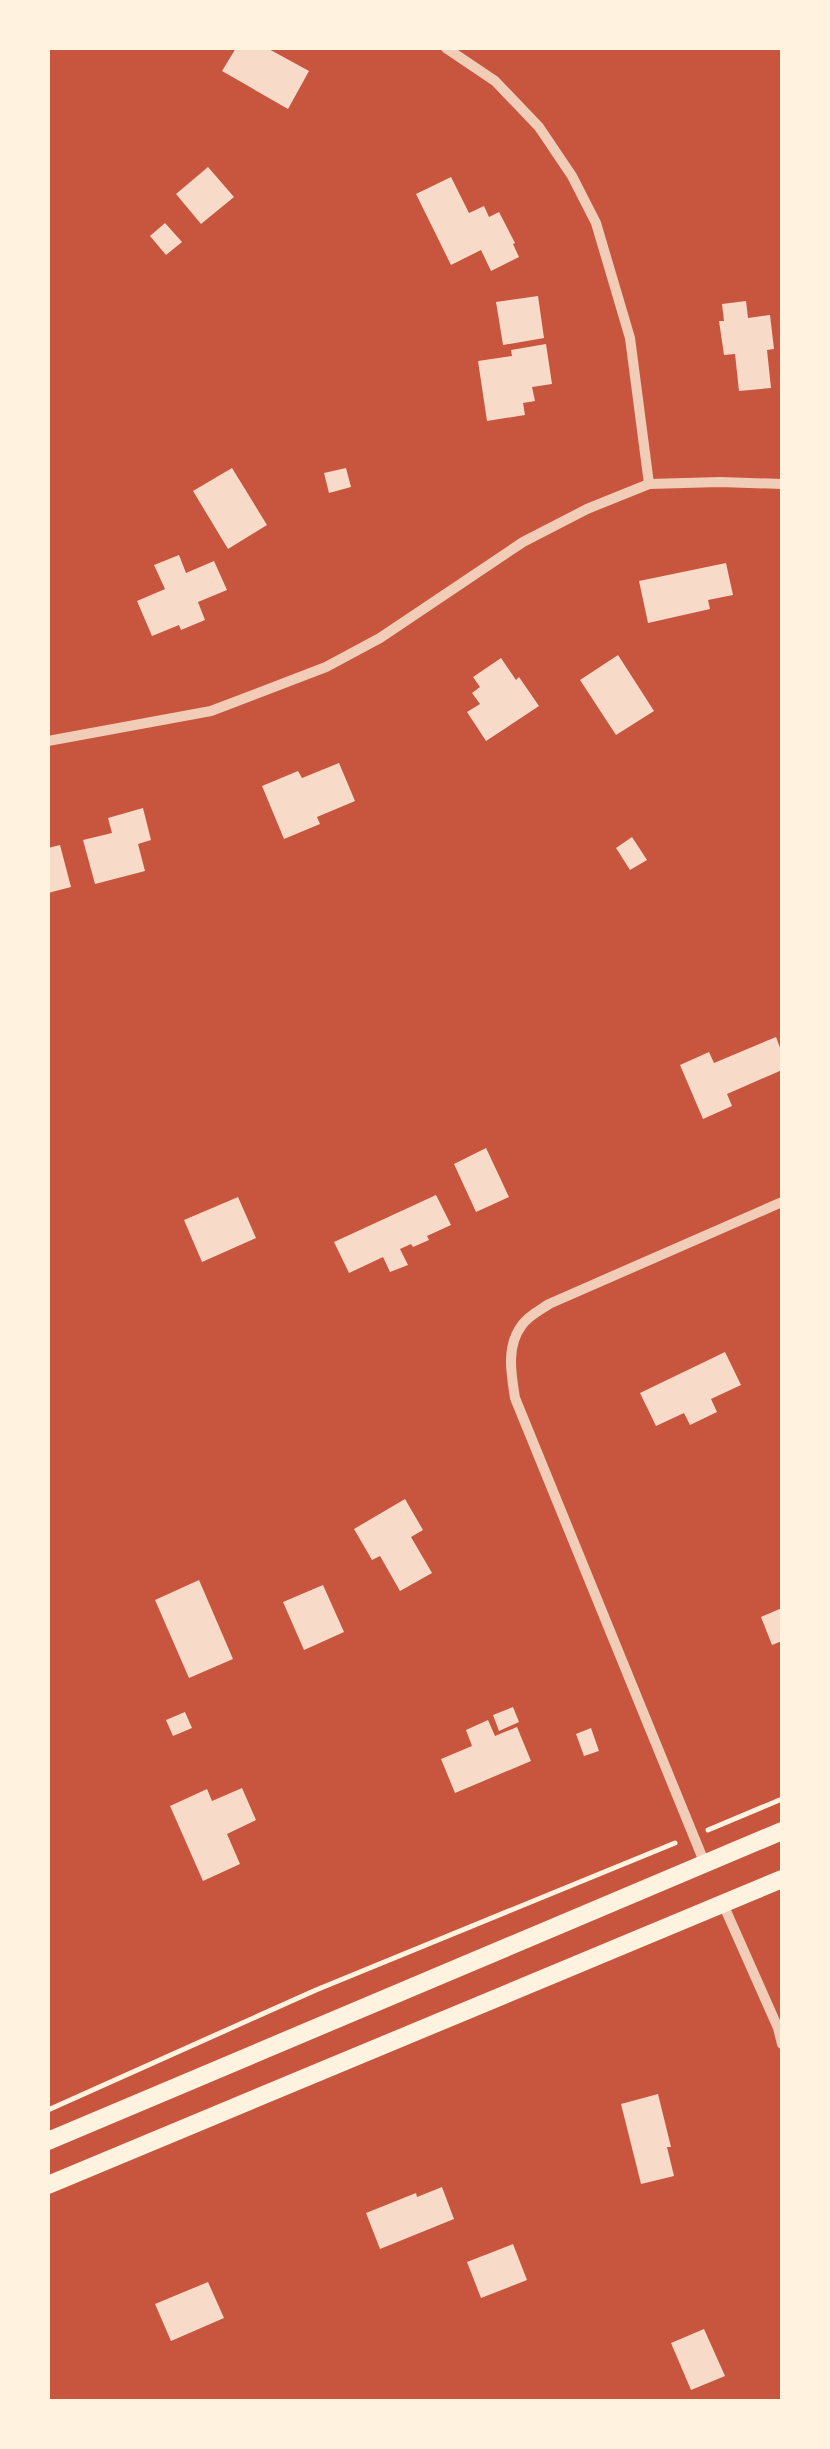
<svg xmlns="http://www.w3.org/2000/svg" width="830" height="2449" font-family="'DejaVu Sans',sans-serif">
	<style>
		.building { fill: #f7dbc8 }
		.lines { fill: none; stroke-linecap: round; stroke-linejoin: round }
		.path { stroke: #fff3e0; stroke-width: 5 }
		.minor { stroke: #f1ccb7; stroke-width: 10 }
		.secondary { stroke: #fff3e0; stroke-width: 18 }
	</style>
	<rect width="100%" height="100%" fill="#c8553d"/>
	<!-- building -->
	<g class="building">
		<path d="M236,48h31l42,23 -21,38 -66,-38z"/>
		<path d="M208,167l26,30 -33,27 -25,-30z"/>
		<path d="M451,177l18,36 15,-7 5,11 10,-5 16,31 -2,1 6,13 -28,14 -10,-21 -30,15 -35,-71z"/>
		<path d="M165,223l17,19 -16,13 -16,-19z"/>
		<path d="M538,296l6,42 -41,7 -7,-43z"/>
		<path d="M746,301l2,17 22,-3 4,34 -7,1 4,38 -32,3 -4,-37 -11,1 -5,-34h5l-2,-17z"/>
		<path d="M546,344l6,40 -20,3 3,14 -12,2 2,12 -38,6 -9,-60 34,-5 -1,-6z"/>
		<path d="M232,468l35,57 -39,24 -35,-58z"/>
		<path d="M346,468l5,19 -22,6 -5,-20z"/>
		<path d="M179,555l7,18 28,-12 13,29 -29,12 7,18 -24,10 -2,-5 -27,11 -15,-35 28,-12 -11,-24z"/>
		<path d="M726,563l7,32 -25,5 2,9 -62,14 -9,-42z"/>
		<path d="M618,655l36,56 -38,24 -36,-55z"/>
		<path d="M501,658l15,22 3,-3 20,29 -53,35 -19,-29 13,-8 -8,-11 8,-6 -7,-10z"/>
		<path d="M339,763l16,38 -38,16 3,7 -36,15 -22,-53 36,-15 4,7z"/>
		<path d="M143,808l8,32 -13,4 7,27 -50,13 -12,-44 29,-7 -4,-15z"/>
		<path d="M632,837l15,23 -17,10 -14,-22z"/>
		<path d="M60,845l11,42 -23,6v-45z"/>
		<path d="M776,1037l6,16v17l-55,24 5,12 -29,13 -23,-54 29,-13 5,11z"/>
		<path d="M486,1148l23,49 -33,15 -22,-48z"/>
		<path d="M436,1195l15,30 -24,11 2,4 -16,7 -2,-3 -11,5 8,16 -18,7 -7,-15 -34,16 -15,-31z"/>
		<path d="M238,1197l18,41 -54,24 -18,-42z"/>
		<path d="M725,1352l16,33 -30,14 6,13 -27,13 -6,-12 -28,13 -16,-33z"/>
		<path d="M405,1499l18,31 -12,7 21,36 -32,18 -20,-35 -8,4 -18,-31z"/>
		<path d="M199,1580l34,79 -44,19 -34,-78z"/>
		<path d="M323,1585l21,47 -40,18 -21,-48z"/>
		<path d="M782,1608v33l-10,4 -11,-28z"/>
		<path d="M513,1707l6,15 -20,9 -6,-16z"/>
		<path d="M185,1712l7,16 -19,8 -7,-16z"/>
		<path d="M488,1720l7,16 22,-9 14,34 -76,32 -14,-34 31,-13 -6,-16z"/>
		<path d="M591,1728l8,23 -15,5 -8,-22z"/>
		<path d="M242,1788l14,32 -29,14 13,30 -37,17 -33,-75 37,-17 5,12z"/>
		<path d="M658,2094l13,53h-4l7,29 -33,8 -20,-80z"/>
		<path d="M442,2187l12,32 -74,30 -14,-36 50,-20 1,4z"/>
		<path d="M513,2244l14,36 -46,18 -14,-36z"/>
		<path d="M208,2282l16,36 -53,23 -16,-37z"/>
		<path d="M704,2329l21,47 -34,14 -20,-47z"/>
	</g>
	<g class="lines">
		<!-- path -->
		<g class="path">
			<path d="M708,1830l74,-31"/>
			<path d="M48,2110l268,-120 359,-147"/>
		</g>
		<!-- minor -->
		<g class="minor">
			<path d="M446,48l49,33 44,46 33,49 24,47 34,115 19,146"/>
			<path d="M48,741l163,-30 115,-44 54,-29 143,-96 64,-33 62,-25 71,-2 62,2"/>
			<path d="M705,1864l-190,-466c-4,-25 -9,-52 7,-73 6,-9 18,-15 27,-21l233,-102"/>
			<path d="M723,1904l55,124 4,16"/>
		</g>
		<!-- secondary -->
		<g class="secondary">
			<path d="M48,2141l734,-310"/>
			<path d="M48,2185l734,-306"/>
		</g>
	</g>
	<!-- border -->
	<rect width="830" height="2449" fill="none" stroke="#fff3e0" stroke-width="100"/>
</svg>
